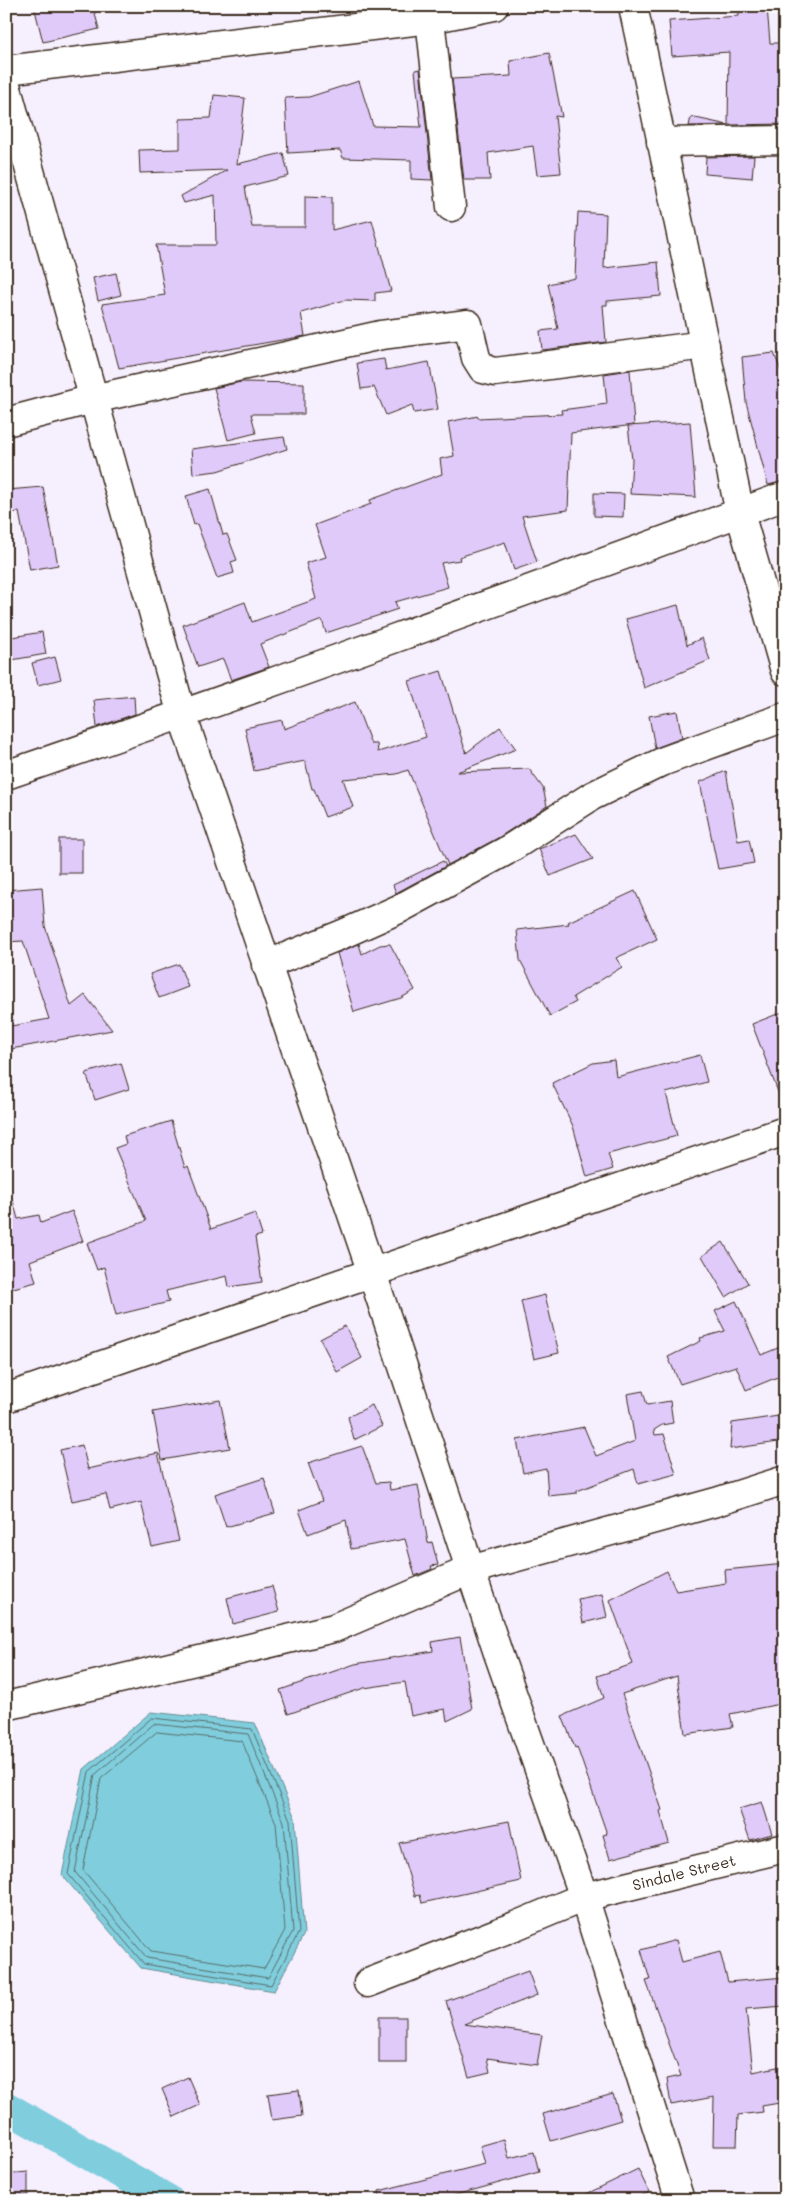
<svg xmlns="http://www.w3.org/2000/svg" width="791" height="2206" font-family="Mali,sans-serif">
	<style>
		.water { fill: #80cedd; stroke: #648c91 }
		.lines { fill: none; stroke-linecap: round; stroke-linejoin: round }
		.shore { stroke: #576c6a; stroke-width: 1 }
		.canal { stroke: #80cedd; stroke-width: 31 }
		.building { fill: #e0cafa; stroke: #3b2a1e }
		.minor-casing { stroke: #3b2a1e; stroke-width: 31 }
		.minor { stroke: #fff; stroke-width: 28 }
		.labels { text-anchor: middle; stroke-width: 4; stroke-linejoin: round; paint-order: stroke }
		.street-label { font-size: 15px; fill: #3b2a1e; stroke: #fff }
	</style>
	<rect width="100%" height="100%" fill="#f6effe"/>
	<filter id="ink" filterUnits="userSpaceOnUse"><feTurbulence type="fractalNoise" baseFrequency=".02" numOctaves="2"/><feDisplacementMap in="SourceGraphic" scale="10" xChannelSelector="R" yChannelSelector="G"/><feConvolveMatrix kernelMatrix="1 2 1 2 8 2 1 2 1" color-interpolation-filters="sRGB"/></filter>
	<g filter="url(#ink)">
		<!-- water -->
		<path class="water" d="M151,1712l104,11 40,95 9,116 -30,57 -133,-23 -79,-93 22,-106z"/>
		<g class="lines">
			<!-- shore -->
			<g class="shore">
				<path d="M152,1718l100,11 38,91 9,112 -28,53 -127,-21 -76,-90 21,-102z"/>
				<path d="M154,1724l94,10 36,88 9,109 -25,47 -121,-20 -72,-86 20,-97z"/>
				<path d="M157,1732l85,9 34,82 9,107 -21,39 -113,-18 -68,-81 18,-91z"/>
			</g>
			<!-- canal -->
			<path class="canal" d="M6,2107l162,93"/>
		</g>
		<!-- building -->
		<g class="building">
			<path d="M34,6h59l6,23 -56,13z"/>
			<path d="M767,7l3,36h15v81l-57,1 1,-73 -57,4 -3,-35 70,-5v-6z"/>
			<path d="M549,53l13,64 -7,-1 6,57 -24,2 -4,-29 -45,7 2,27h-26l-12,-101 59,-3 -1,-15z"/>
			<path d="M420,69l12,111 -21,-1v-19l-68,-2 -3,-8 -52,3 -3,-55 24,-1 50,-16 14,45 48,1 -6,-57z"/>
			<path d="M214,95l31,3 -8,66 46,-11 6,23 -44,11 7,40h53v-31l27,1v33l40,-10 19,71 -16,2v8l-30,-1 -44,13 4,23 -186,32 -17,-64 63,-9 -9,-50h60l-1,-50 -31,8 -3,-7 46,-26 -87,3 -1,-23 41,-1v-30l31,-1z"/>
			<path d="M691,117l37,8 -39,1z"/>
			<path d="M754,156l-2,22 -47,-4 1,-17z"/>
			<path d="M578,212l28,2 -2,54 54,-6 3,34 -54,5v4h-4l3,37 -64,8 -2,-19 18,-2 -10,-45 27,-6z"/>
			<path d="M116,273l5,22 -23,6 -5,-23z"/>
			<path d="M774,353l11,28v100l-17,4 -22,-83 -4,-45z"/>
			<path d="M384,359l2,11 43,-8 9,47 -24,4 -2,-8 -26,10 -12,-28 -13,2 -4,-26z"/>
			<path d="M630,370l4,55 -63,8 -3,77 -46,6 15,46 -23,8 -9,-28 -46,15 1,3 -19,3 7,24 -53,15 3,7 -72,24 -4,-13 -62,24 9,23 -38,13 -8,-21 -25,8 -15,-42 62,-23 7,20 64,-23 -10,-36 20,-6 -11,-32 56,-21 -1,-4 72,-26 -2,-15 14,-3 -6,-34 30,-6v2l84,-4 -1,-4 46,-6 -3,-30z"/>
			<path d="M241,382l63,1v31h-53l5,19 -28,7 -14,-52z"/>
			<path d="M690,422l6,75 -66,-3 2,-34 -4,-34z"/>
			<path d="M284,437l3,12 -70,22 -24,3 -2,-25z"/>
			<path d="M43,487l15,78 -28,5 -11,-58 -9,1 -3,-23z"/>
			<path d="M210,489l13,46 4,-1 10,26 -6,2 3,11 -17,5 -20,-54 -3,1 -8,-29z"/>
			<path d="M594,493l30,1 -1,23 -29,-1z"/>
			<path d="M678,605l9,40 15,-7 8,22 -66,28 -18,-69z"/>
			<path d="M42,632l4,22 -40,7v-23z"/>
			<path d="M55,657l6,22 -23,6 -6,-22z"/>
			<path d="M441,671l25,82 34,-26 16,22 -59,23 72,-3 14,19 4,18 -49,32 -50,27 -40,-95 -11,4 -54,5 10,28 -28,10 -11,-28h-2l-7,-28 -51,10 -9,-43 37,-8 2,9 71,-27 16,42h6l1,8 48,-15 -17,-56z"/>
			<path d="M134,696l1,18 -38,13 -3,-27z"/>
			<path d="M677,711l5,27 -27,10 -6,-32z"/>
			<path d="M726,771l12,70 11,-2 5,24 -36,6 -18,-87z"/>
			<path d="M576,834l17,25 -43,17 -11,-27z"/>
			<rect x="59" y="839" width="23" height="34"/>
			<path d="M443,861l3,5 -50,27 -3,-8z"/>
			<path d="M42,887l3,39 26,80 14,-11 27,35 -106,20v-23l43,-8 -26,-78 -17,1v-52z"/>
			<path d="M635,891l22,48 -41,19 6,9 -49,30 3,5 -26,14 -30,-56 -3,-30 52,-6 -1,-2z"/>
			<path d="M359,944l3,10 18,-9 10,-1 25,46 -14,8 -47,14 -17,-59z"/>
			<path d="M179,964l9,23 -29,11 -9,-24z"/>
			<path d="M785,1011v94h-2l-31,-81z"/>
			<path d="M700,1055l7,27 -41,11 11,43 -69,18 5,15 -26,8 -14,-51 -21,-43 41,-20 21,-3 2,17z"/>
			<path d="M121,1063l8,26 -34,11 -9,-27z"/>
			<path d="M171,1121l14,47 3,-2 23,63 44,-16 7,22 -7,2 7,45 -33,5 -2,-11 -61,15 3,11 -53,13 -12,-48 -7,3 -10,-27 59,-22 -31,-73 11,-4 -2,-8z"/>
			<path d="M13,1201l5,18 21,-4 2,8 31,-12 11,30 -53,20 6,21 -30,8v-88z"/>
			<path d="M723,1242l25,41 -22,14 -24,-41z"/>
			<path d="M545,1295l14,58 -25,6 -13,-58z"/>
			<path d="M736,1301l25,54 24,-10v29l-39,16 -10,-24 -56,18 -12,-27 33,-16 -1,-3 25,-7 -10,-20z"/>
			<path d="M345,1326l17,32 -25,14 -17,-33z"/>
			<path d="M643,1391l4,14 23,-4 3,22 -11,2 -8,5 1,5 9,-1 12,40 -38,10 -4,-15 -57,22v2l-29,3 -2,-28 -23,5 -6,-33 67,-13 12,29 39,-15 -8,-47z"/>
			<path d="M220,1400l10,48 -68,12 -9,-48z"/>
			<path d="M372,1405l10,21 -28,14 -6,-23z"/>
			<path d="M785,1415v26l-55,8 2,-26z"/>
			<path d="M82,1445l6,24 70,-16 21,88 -27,6 -11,-45 -31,8 -4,-16 -34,7 -12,-51z"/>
			<path d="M362,1446l14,37 13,-1 1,8 28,-5 10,58 4,-1 6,23 -7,1 1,3 -17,7 -10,-37 -54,10 -5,-29 -38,14 -9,-24 23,-9 -14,-38z"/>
			<path d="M264,1478l11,35 -49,14 -11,-33z"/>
			<path d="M785,1564v139l-55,11 3,13 -48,7 -8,-58 -55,18 40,116 -2,1 9,32 -59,16 -7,-24 4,-1 -30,-87 -2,1 -13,-32 42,-18 -7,-22 36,-12 -23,-64 57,-29 9,20 50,-8 -1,-13z"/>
			<path d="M272,1586l7,26 -46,12 -6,-26z"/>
			<path d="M602,1594l5,23 -24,6 -5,-24z"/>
			<path d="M460,1637l12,72 -25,12 -2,-12 -34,7 -6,-34 -41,6 -76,26 -8,-24 75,-26 78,-13 -1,-9z"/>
			<path d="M762,1802l10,32 -22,6 -11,-31z"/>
			<path d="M509,1821l12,60 -99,22 -2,-8 -5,1 -16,-53z"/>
			<path d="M676,1940l6,22 38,-10 8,30 57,-5v29l-39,3 7,63 29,-6 3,36 -23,4 1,6 -25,3 -1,31h-24l1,-49 -43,8 -4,-26 14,-3 -35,-95 4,-1 -9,-30z"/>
			<path d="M528,1971l9,24 -73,29 78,11 -5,30 -50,-7 3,14 -21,5 -23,-76z"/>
			<rect x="379" y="2017" width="27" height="46"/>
			<path d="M188,2077l12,28 -26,12 -12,-28z"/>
			<path d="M299,2090l3,26 -30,4 -4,-26z"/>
			<path d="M613,2094l8,26 -70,21 -8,-27z"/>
			<path d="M504,2139l5,19 25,-6 5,20 -87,24 1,4h-73l-1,-9 106,-27 -5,-18z"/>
			<path d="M638,2169l11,23 -16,8h-59z"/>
			<path d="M28,2172v23l-22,1v-22z"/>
		</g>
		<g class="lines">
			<!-- minor casing -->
			<g class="minor-casing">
				<g id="minor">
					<path d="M633,6l107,507 45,158"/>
					<path d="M430,19l21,188"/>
					<path d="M6,70l424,-51 64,-13"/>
					<path d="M6,85l176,630 190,558 126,380 86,244 96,303"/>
					<path d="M661,142l124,-2"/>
					<path d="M6,422l87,-23 288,-64 87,-11 8,34 7,11 12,3 210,-27"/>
					<path d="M6,775c261,-89 520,-184 779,-279"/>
					<path d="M266,965l77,-31 56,-25 107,-58 86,-55 72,-35 121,-44"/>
					<path d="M6,1398l779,-267"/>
					<path d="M6,1706l328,-78 136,-58 246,-68 69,-22"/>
					<path d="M368,1983l147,-57 69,-29 201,-49"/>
				</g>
			</g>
			<!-- minor -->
			<use href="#minor" class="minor"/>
		</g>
	</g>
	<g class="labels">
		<!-- street labels -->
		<g class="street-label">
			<text transform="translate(684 1873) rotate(-14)" y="5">Sindale Street</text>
		</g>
	</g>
	<!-- margin -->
	<rect width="791" height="2206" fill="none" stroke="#fff" stroke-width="25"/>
	<rect x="12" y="12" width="766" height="2181" fill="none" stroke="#3b2a1e" stroke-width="2" filter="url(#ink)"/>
</svg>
